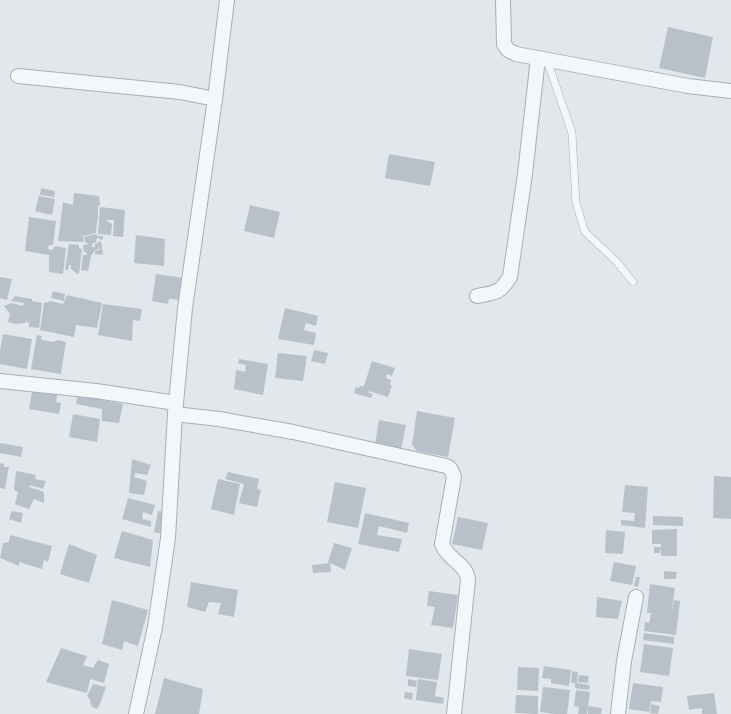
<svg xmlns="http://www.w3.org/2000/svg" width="731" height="714" font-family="'Sofia Sans Condensed',sans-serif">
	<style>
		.building { fill: #b8c1c9 }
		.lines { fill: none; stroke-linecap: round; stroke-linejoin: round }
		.service-casing { stroke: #a6afb6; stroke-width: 8 }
		.minor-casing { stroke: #a6afb6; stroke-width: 16 }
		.service { stroke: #f4f7f9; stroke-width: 7 }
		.minor { stroke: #f4f7f9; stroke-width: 14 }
	</style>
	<rect width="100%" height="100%" fill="#e1e7eb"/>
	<!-- building -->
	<g class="building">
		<path d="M668,27l45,10 -8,41 -46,-10z"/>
		<path d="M389,154l46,8 -5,24 -45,-8z"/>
		<path d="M41,188l14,3 -1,6 -14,-2z"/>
		<path d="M74,193l25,3 1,8 -2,3v12l-1,2 -1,12 -13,3 1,6 -26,-1 5,-39 10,3z"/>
		<path d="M39,196l16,3 -3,16 -17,-4z"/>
		<path d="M250,205l30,7 -6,26 -30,-7z"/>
		<path d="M100,207l25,3 -2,27 -10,-1 1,-16h-7v1l5,3 -1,11 -13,-1z"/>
		<path d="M29,217l27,4 -3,24h-4l-1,4 4,1 3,-4 11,2 -3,26 -14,-2v-17l-24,-4z"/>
		<path d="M96,234l2,2h5v4l-6,-2 -1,4 -4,2v3h3v-3l6,-3 2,14 -8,-1v-3l4,-1 1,-2 -1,-1 -1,2 -3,1 -4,6 -3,15 -7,-1 2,-15h3l1,-2 -3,-1 -1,-5 1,-3 3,1 1,-1 -2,-1 -2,-6z"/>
		<path d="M136,235l29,4 -1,27 -30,-3z"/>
		<path d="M69,244l10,1v3l3,1 -3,25 -3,-1 -5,-4v-4h-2l-1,5h-3z"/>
		<path d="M156,274l28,4 -2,22 -13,-1 -1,5 -16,-3z"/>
		<path d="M0,277l12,2 -5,21 -7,-2z"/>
		<path d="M53,291l12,3 -1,7 -13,-3z"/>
		<path d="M67,295l35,8 -5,25 -21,-3 -2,12 -34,-7 4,-27 6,-2 13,3z"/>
		<path d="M15,296l17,3v2l10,2 -3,25 -10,-1v-4l-3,-2 -1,2 -9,1 -8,-2 2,-8 -6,-8 8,-3 11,3 1,-3 -13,-2z"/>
		<path d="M103,304l39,5 -2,12 -7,-1 -1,21 -34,-6z"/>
		<path d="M285,308l33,8 -2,10 -10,-3 -2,7 12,3 -2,12 -36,-6z"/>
		<path d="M3,334l29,5 -5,30 -27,-5v-13z"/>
		<path d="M37,335l5,1 -1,2 2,2 10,2 5,-2 8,2 -5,32 -30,-5z"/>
		<path d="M314,350l14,3 -3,11 -14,-3z"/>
		<path d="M278,353l29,3 -4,25 -28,-3z"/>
		<path d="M239,359l29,5 -5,31 -29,-6 2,-19 9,2 1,-7 -8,-2z"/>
		<path d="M372,361l23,7 -3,8 -5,-2 -1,4 5,2 -1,5 2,1 -4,11 -19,-6v2l4,1 -2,4 -17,-5 2,-6 3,1 1,-2h4z"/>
		<path d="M32,392l25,3 -1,7 5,1 -2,11 -30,-5z"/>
		<path d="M78,395l45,9 -4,19 -17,-2v-12l-26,-5z"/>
		<path d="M417,411l38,7 -7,39 -31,-6 -5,-6z"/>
		<path d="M73,414l27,5 -3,23 -28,-5z"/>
		<path d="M379,420l27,5 -5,24 -26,-5z"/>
		<path d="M0,443l23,4 -2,10 -21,-4z"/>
		<path d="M132,459l19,6 -4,10 -12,-2 -1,4 13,4 -3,14 -15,-2z"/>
		<path d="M0,463l4,1v3h5l-1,4 -3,18 -5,-1z"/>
		<path d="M16,471l20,4 -1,4 11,2 -3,8 -12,-4 -2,2 15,5v11l-10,-4 -5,10 -14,-5 3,-12 -4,-2z"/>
		<path d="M228,472l31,7 -2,10 4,1 -4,17 -18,-4 5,-19 -19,-5z"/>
		<path d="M714,476l17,1v42l-18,-1z"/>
		<path d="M218,479l22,5 -6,31 -23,-6z"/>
		<path d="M335,482l31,6 -8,40 -31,-6z"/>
		<path d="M625,485l23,2 -3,41 -24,-3v-5l13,1 1,-8 -13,-1z"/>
		<path d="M128,498l27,7 -3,10 -9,-3 -1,7 9,2v6l-29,-8z"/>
		<path d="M12,511l11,2 -2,10 -12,-4z"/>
		<path d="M158,511l16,2 -4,22 -16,-3z"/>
		<path d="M365,513l44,10 -2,10 -28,-7 -2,9 25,4 -3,13 -41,-8z"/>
		<path d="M653,516l30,1v9l-30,-1z"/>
		<path d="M458,517l30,6 -6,27 -30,-6z"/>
		<path d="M677,529v27h-16v-12h-9v-14z"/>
		<path d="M606,530l19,2 -2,22 -18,-1z"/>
		<path d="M122,531l31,9 -3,27 -36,-9z"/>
		<path d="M10,535l42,11 -4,16 -4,-2 -2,9 -23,-7v4l-19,-8 3,-15 6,-1z"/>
		<path d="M334,543l18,5 -7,22 -17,-8z"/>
		<path d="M69,544l28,11 -8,28 -29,-9z"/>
		<path d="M654,547h7l-1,6h-6z"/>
		<path d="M614,562l22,4 -4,19 -22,-4z"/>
		<path d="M330,563l1,9 -18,1 -1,-8z"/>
		<path d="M664,571l13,1 -1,7h-12z"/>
		<path d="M636,577h4l-2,10 -4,-1z"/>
		<path d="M191,582l47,8 -4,27 -16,-3 3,-11 -12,-1 -4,10 -18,-5z"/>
		<path d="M650,584l25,4 -4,28 3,-16 6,1 -4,34 -32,-4 1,-9 4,1 2,-10h-4z"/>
		<path d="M429,591l29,4 -5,33 -22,-3 4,-18 -8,-1z"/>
		<path d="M597,597l25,4 -4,18 -22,-2z"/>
		<path d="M112,600l36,10 -10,36 -14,-5 -2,9 -20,-6z"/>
		<path d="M644,633l30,4v7l-31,-4z"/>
		<path d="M644,644l29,4 -4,28 -29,-4z"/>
		<path d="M61,648l26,8 -4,9 10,3 5,-8 11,4 -5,19 -14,-4 -3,14 -41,-11z"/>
		<path d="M409,649l33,5 -4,26 -32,-4z"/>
		<path d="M544,666l27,4 -2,16 -18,-3v-4l-9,-1z"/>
		<path d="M518,667l21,1 -1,23 -21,-1z"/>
		<path d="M572,671l6,1 -1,11 13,2 -1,5 -14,-2v-5h-4z"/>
		<path d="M579,675l10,1 -1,7 -10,-1z"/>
		<path d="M164,678l39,11 -4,25h-44z"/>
		<path d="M408,679l9,2 -1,6 -8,-1z"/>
		<path d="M418,679l19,3 -2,14 9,2 -1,6 -27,-4z"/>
		<path d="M633,683l30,4 -2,15 -10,-1 -2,11 -20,-3z"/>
		<path d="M93,684l13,3 -6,17 -3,5 -6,-3 -1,-7 -3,-3z"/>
		<path d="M543,687l27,3 -3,24h-13l-14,-2z"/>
		<path d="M576,690l14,2 -3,22h-9l1,-7 -5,-1z"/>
		<path d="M405,692l8,1 -1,7 -8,-2z"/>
		<path d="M714,693l3,21h-15v-6l-13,2 -2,-14z"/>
		<path d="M516,695l22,1v18l-23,-1z"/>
		<path d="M651,704l9,2 -2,8 -8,-1z"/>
		<path d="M588,706l14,2 -1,6h-13z"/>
	</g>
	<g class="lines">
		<!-- service casing -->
		<g class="service-casing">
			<path id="service" d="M547,60l25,73 4,70 9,29 31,29 17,21"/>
		</g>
		<!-- minor casing -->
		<g class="minor-casing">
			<g id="minor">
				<path d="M503,0l1,44 4,6 8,4 172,32 43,5"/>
				<path d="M18,76l162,16 35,7"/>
				<path d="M477,296c19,-4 22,-2 33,-19l15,-103 13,-116"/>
				<path d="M0,381l96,10 80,12"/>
				<path d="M175,414l44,5 74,13 153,34c5,2 6,5 8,11l-12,67c5,15 25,20 26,36l-14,134"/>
				<path d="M136,714l19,-87 13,-89 7,-124 10,-106 30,-209 12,-99"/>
				<path d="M618,714l6,-53 12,-64"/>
			</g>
		</g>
		<!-- service -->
		<use href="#service" class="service"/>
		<!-- minor -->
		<use href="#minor" class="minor"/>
	</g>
</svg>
